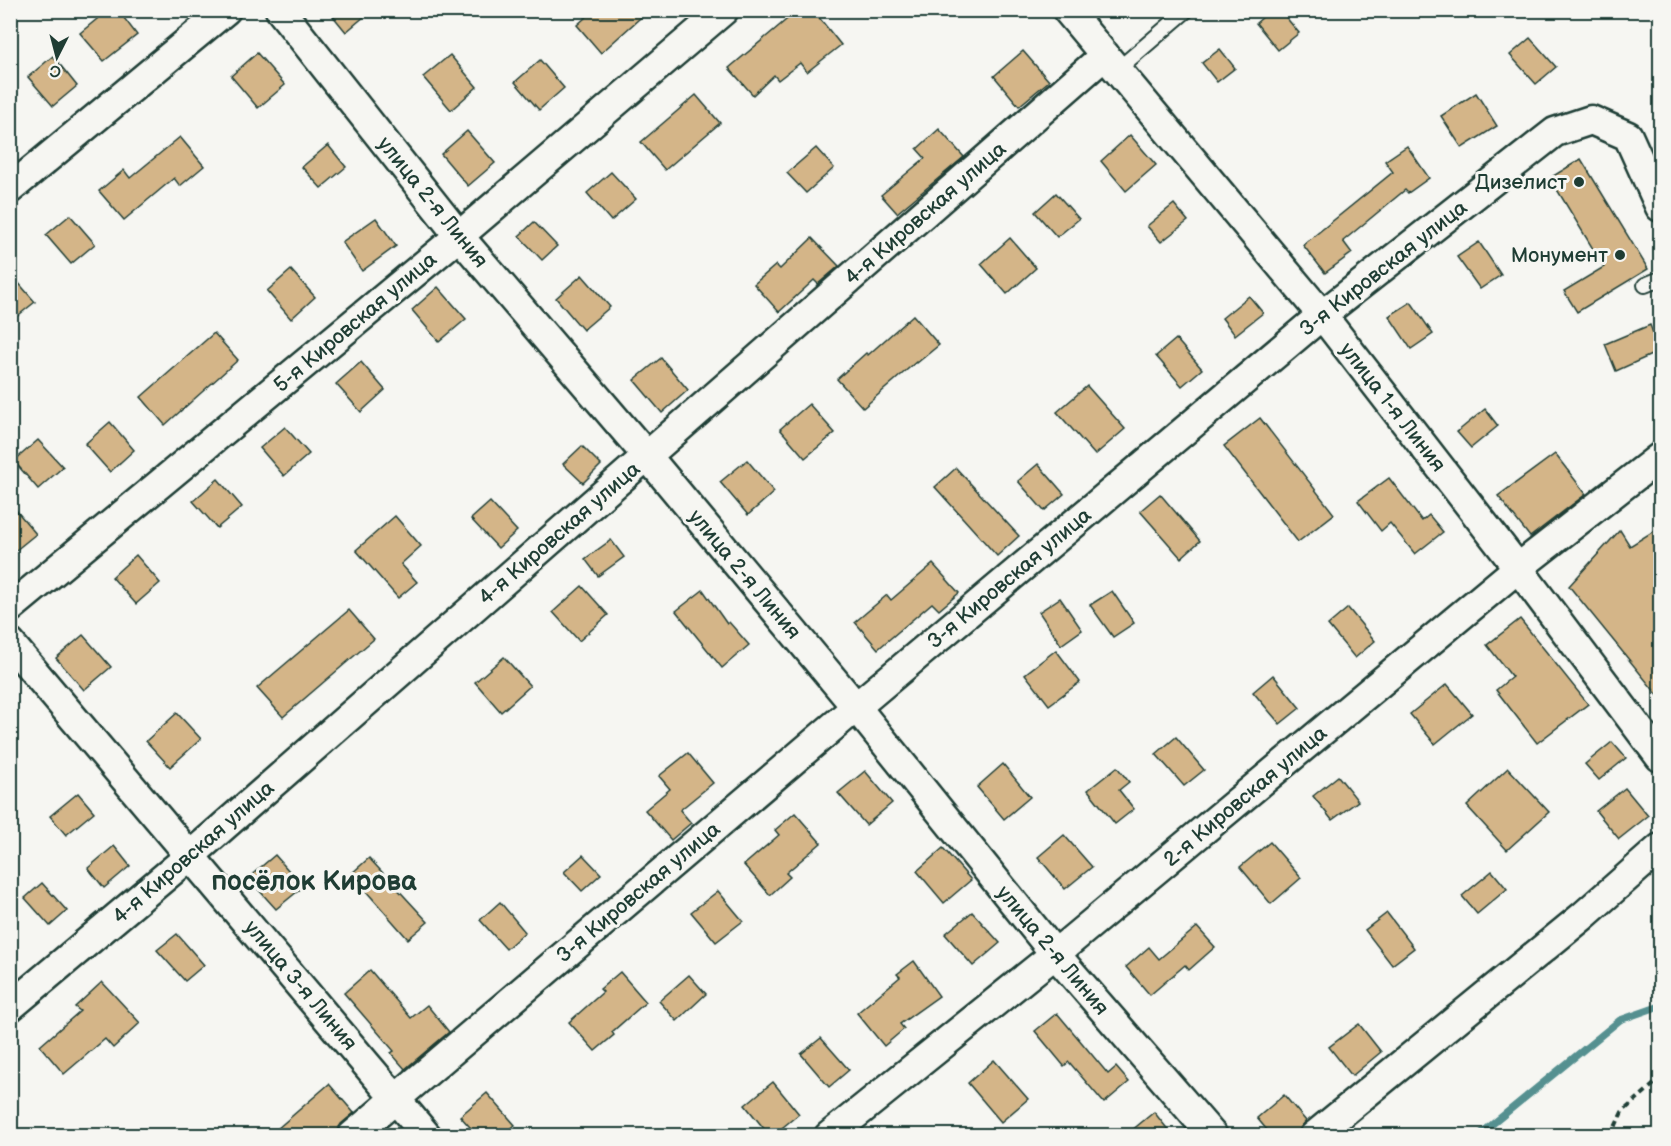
<svg xmlns="http://www.w3.org/2000/svg" width="1671" height="1146" font-family="'Balsamiq Sans',sans-serif">
	<style>
		.lines { fill: none; stroke-linecap: round; stroke-linejoin: round }
		.stream { stroke: #549090; stroke-width: 7 }
		.building { fill: #d4b588; stroke: #1f3d34; stroke-width: 1.5 }
		.service-casing { stroke: #1f3d34; stroke-width: 18 }
		.minor-casing { stroke: #1f3d34; stroke-width: 33 }
		.path { stroke: #1f3d34; stroke-width: 4; stroke-dasharray: 6 4.5; stroke-linecap: butt }
		.service { stroke: #f6f6f2; stroke-width: 14 }
		.minor { stroke: #f6f6f2; stroke-width: 28 }
		.poi-dot { fill: #1f3d34; stroke: #f6f6f2; stroke-width: 2 }
		.labels { text-anchor: middle; stroke-width: 6; stroke-linejoin: round; paint-order: stroke }
		.poi-label { font-size: 21px; fill: #1f3d34; stroke: #f6f6f2; text-anchor: end }
		.street-label { font-size: 21px; fill: #1f3d34; stroke: #f6f6f2 }
		.district-label { font-size: 27px; font-weight: bold; fill: #1f3d34; stroke: #f6f6f2 }
	</style>
	<rect width="100%" height="100%" fill="#f6f6f2"/>
	<filter id="ink" filterUnits="userSpaceOnUse"><feTurbulence type="fractalNoise" baseFrequency=".0167" numOctaves="2"/><feDisplacementMap in="SourceGraphic" scale="12" xChannelSelector="R" yChannelSelector="G"/><feConvolveMatrix kernelMatrix="1 2 1 2 8 2 1 2 1" color-interpolation-filters="sRGB"/></filter>
	<g filter="url(#ink)">
		<g class="lines">
			<!-- stream -->
			<path class="stream" d="M1478,1136l142,-116 40,-14"/>
		</g>
		<!-- building -->
		<g class="building">
			<path d="M108,10h10l19,25 -33,26 -24,-28z"/>
			<path d="M328,10h44l-26,22z"/>
			<path d="M594,10h55l-48,43 -24,-28z"/>
			<path d="M798,10h15l28,35 -34,27 -7,-9 -22,17 -4,-5 -21,20 -24,-27z"/>
			<path d="M1271,10h9l19,23 -21,17 -22,-27z"/>
			<path d="M1530,38l26,29 -20,17 -26,-29z"/>
			<path d="M1220,49l15,19 -18,14 -15,-19z"/>
			<path d="M1023,51l26,30 -30,25 -25,-30z"/>
			<path d="M257,53l28,32 -27,23 -27,-32z"/>
			<path d="M450,55l27,32 -26,23 -28,-33z"/>
			<path d="M53,56l24,30 -24,20 -25,-29z"/>
			<path d="M540,60l24,28 -25,22 -24,-28z"/>
			<path d="M1476,93l21,33 -35,22 -21,-32z"/>
			<path d="M696,95l24,28 -55,47 -24,-28z"/>
			<path d="M939,129l25,28 -67,56 -16,-18 44,-37 -8,-9z"/>
			<path d="M467,131l28,32 -27,23 -27,-32z"/>
			<path d="M1130,135l26,30 -30,26 -25,-30z"/>
			<path d="M180,137l24,29 -24,20 -6,-8 -50,42 -25,-29 25,-21 6,8z"/>
			<path d="M328,145l18,22 -25,21 -19,-21z"/>
			<path d="M1407,146l22,32 -21,15 -3,-3 -62,51 9,12 -27,20 -22,-28 90,-73 -8,-11z"/>
			<path d="M816,148l18,20 -28,25 -19,-20z"/>
			<path d="M1581,159l67,110 -71,43 -13,-21 40,-24 -54,-89z"/>
			<path d="M611,172l25,27 -25,22 -24,-28z"/>
			<path d="M1056,193l23,26 -22,18 -22,-25z"/>
			<path d="M1174,204l14,17 -27,21 -14,-16z"/>
			<path d="M70,215l25,29 -24,20 -25,-29z"/>
			<path d="M376,218l20,28 -34,25 -20,-29z"/>
			<path d="M534,222l23,24 -15,14 -23,-24z"/>
			<path d="M812,238l27,28 -21,18 -4,-4 -35,32 -25,-28 22,-19 4,4z"/>
			<path d="M1010,238l26,30 -29,26 -26,-30z"/>
			<path d="M1479,242l22,33 -21,14 -23,-32z"/>
			<path d="M291,270l24,27 -24,22 -24,-28z"/>
			<path d="M10,273l25,29 -25,20z"/>
			<path d="M582,275l28,32 -27,23 -27,-32z"/>
			<path d="M438,287l28,32 -27,23 -27,-32z"/>
			<path d="M1249,296l14,17 -28,22 -13,-17z"/>
			<path d="M1411,302l22,32 -22,15 -22,-33z"/>
			<path d="M913,315l26,30 -22,18 -1,-1 -53,46 -26,-29 29,-26 2,2z"/>
			<path d="M1650,325l10,26 -44,20 -11,-27z"/>
			<path d="M214,333l24,27 -73,65 -24,-28z"/>
			<path d="M1176,339l26,30 -20,17 -26,-30z"/>
			<path d="M661,358l27,32 -26,23 -28,-33z"/>
			<path d="M361,362l24,28 -24,22 -25,-28z"/>
			<path d="M1087,386l38,43 -30,26 -38,-43z"/>
			<path d="M809,404l26,29 -30,25 -25,-29z"/>
			<path d="M1485,409l13,17 -27,22 -14,-16z"/>
			<path d="M1260,418l74,96 -36,28 -74,-96z"/>
			<path d="M110,422l24,28 -24,22 -25,-28z"/>
			<path d="M285,427l24,27 -25,22 -24,-28z"/>
			<path d="M38,440l25,27 -25,22 -24,-28z"/>
			<path d="M582,446l19,19 -18,18 -20,-19z"/>
			<path d="M1555,454l31,40 -56,43 -32,-41z"/>
			<path d="M747,460l27,32 -26,23 -28,-33z"/>
			<path d="M1038,464l26,30 -20,17 -26,-30z"/>
			<path d="M956,468l63,68 -22,20 -62,-69z"/>
			<path d="M1389,478l33,43 7,-6 14,17 -28,22 -25,-31 -9,8 -23,-30z"/>
			<path d="M218,479l24,28 -25,21 -24,-27z"/>
			<path d="M1160,494l40,47 -19,17 -41,-47z"/>
			<path d="M490,502l27,29 -19,17 -27,-29z"/>
			<path d="M10,503l26,31 -26,21z"/>
			<path d="M395,516l26,30 -20,18 16,18 -19,16 -42,-48z"/>
			<path d="M1660,527v171l-91,-112 51,-56 10,16z"/>
			<path d="M611,540l13,17 -26,19 -13,-17z"/>
			<path d="M136,555l24,28 -24,21 -24,-27z"/>
			<path d="M933,564l26,29 -20,17 -7,-7 -54,46 -23,-27 32,-27 4,5z"/>
			<path d="M582,586l26,29 -29,26 -26,-29z"/>
			<path d="M703,590l24,34 2,-2 20,23 -27,23 -46,-57z"/>
			<path d="M1112,591l22,32 -21,14 -23,-32z"/>
			<path d="M1060,598l22,32 -21,15 -22,-33z"/>
			<path d="M1348,608l27,33 -20,17 -27,-33z"/>
			<path d="M349,610l25,29 -91,78 -26,-29z"/>
			<path d="M1520,619l68,85 -51,39 -41,-53 16,-13 -25,-32z"/>
			<path d="M83,635l28,32 -27,23 -28,-32z"/>
			<path d="M1056,650l24,32 -31,23 -24,-31z"/>
			<path d="M504,657l26,29 -29,26 -26,-30z"/>
			<path d="M1273,675l27,33 -20,16 -27,-32z"/>
			<path d="M1447,684l25,30 -37,30 -25,-30z"/>
			<path d="M177,713l24,26 -31,28 -24,-26z"/>
			<path d="M1176,737l28,33 -20,16 -28,-32z"/>
			<path d="M1612,742l14,16 -27,22 -14,-16z"/>
			<path d="M688,753l25,30 -33,27 11,13 -20,17 -26,-30 25,-21 -11,-13z"/>
			<path d="M1003,764l27,33 -26,22 -27,-32z"/>
			<path d="M1117,767l12,15 -10,8 15,19 -19,15 -27,-34z"/>
			<path d="M1508,768l41,44 -42,38 -40,-44z"/>
			<path d="M865,771l27,32 -26,22 -28,-32z"/>
			<path d="M1338,776l20,25 -26,19 -19,-24z"/>
			<path d="M1625,788l23,28 -29,23 -23,-28z"/>
			<path d="M78,793l16,19 -28,23 -16,-19z"/>
			<path d="M795,813l26,30 -35,30 4,4 -20,18 -26,-30 35,-30 -4,-5z"/>
			<path d="M1064,835l28,32 -27,22 -27,-32z"/>
			<path d="M1270,842l31,36 -30,26 -31,-37z"/>
			<path d="M114,846l16,20 -26,22 -16,-20z"/>
			<path d="M943,848l28,32 -27,23 -27,-32z"/>
			<path d="M275,855l28,32 -27,22 -28,-31z"/>
			<path d="M583,855l18,19 -19,17 -18,-19z"/>
			<path d="M369,858l59,64 -20,17 -57,-65z"/>
			<path d="M1492,871l15,18 -30,25 -15,-18z"/>
			<path d="M42,883l25,28 -17,15 -25,-28z"/>
			<path d="M718,891l25,30 -27,21 -25,-30z"/>
			<path d="M500,902l25,30 -19,17 -26,-29z"/>
			<path d="M972,912l28,31 -27,23 -28,-32z"/>
			<path d="M1387,913l27,35 -22,17 -27,-35z"/>
			<path d="M1197,927l18,20 -26,23 -4,-5 -35,30 -24,-28 23,-20 10,12z"/>
			<path d="M177,934l27,31 -19,16 -28,-31z"/>
			<path d="M914,961l25,35 -39,28 4,5 -20,17 -27,-33 43,-36 -3,-3z"/>
			<path d="M370,970l41,48 16,-13 22,27 -44,37 -14,-16 3,-2 -50,-58z"/>
			<path d="M620,972l26,30 -34,30 2,3 -19,16 -26,-29 34,-30 -3,-3z"/>
			<path d="M689,975l17,19 -29,27 -18,-20z"/>
			<path d="M102,982l38,41 -27,25 -8,-9 -41,35 -24,-28 40,-35 -5,-4z"/>
			<path d="M1057,1013l51,61 8,-7 13,15 -25,21 -35,-41 -5,4 -29,-35z"/>
			<path d="M1359,1024l22,28 -29,24 -23,-29z"/>
			<path d="M821,1038l28,32 -20,17 -28,-33z"/>
			<path d="M994,1060l34,39 -27,23 -33,-39z"/>
			<path d="M773,1082l26,32 -27,22h-2l-25,-31z"/>
			<path d="M329,1084l25,29 -13,11 -5,10 -2,2h-65z"/>
			<path d="M487,1093l28,32 -12,11h-25l-18,-20z"/>
			<path d="M1284,1095l22,26 -7,9 -1,6h-26l-15,-18z"/>
			<path d="M1154,1112l19,24h-48z"/>
		</g>
		<g class="lines">
			<!-- service casing -->
			<g class="service-casing">
				<g id="service">
					<path d="M1117,70l70,-60"/>
					<path d="M1645,285l15,-6"/>
				</g>
			</g>
			<!-- minor casing -->
			<g class="minor-casing">
				<g id="minor">
					<path d="M280,10l179,226 188,220 209,251 199,247 158,182"/>
					<path d="M1067,10l255,305 196,253 142,189"/>
					<path d="M10,189l216,-179"/>
					<path d="M10,608l449,-372 265,-226"/>
					<path d="M10,643l417,493"/>
					<path d="M10,1007l181,-152 914,-800"/>
					<path d="M352,1136l504,-429 466,-392 233,-183 36,-12 37,16 32,71"/>
					<path d="M829,1136l226,-182 463,-386 142,-111"/>
					<path d="M1314,1136l269,-220 77,-68"/>
				</g>
			</g>
			<!-- path -->
			<path class="path" d="M1611,1136l11,-24 38,-33"/>
			<!-- service -->
			<use href="#service" class="service"/>
			<!-- minor -->
			<use href="#minor" class="minor"/>
		</g>
	</g>
	<!-- markers -->
	<g class="poi-dot">
		<circle cx="1579" cy="182" r="6"/>
		<circle cx="1620" cy="255" r="6"/>
	</g>
	<g class="labels">
		<!-- poi labels -->
		<g class="poi-label">
			<text x="1567" y="189">Дизелист</text>
			<text x="1608" y="262">Монумент</text>
		</g>
		<!-- street labels -->
		<g class="street-label">
			<text transform="translate(433 202) rotate(51)" y="7">улица 2-я Линия</text>
			<text transform="translate(925 213) rotate(-41)" y="7">4-я Кировская улица</text>
			<text transform="translate(1383 268) rotate(-38)" y="7">3-я Кировская улица</text>
			<text transform="translate(355 322) rotate(-40)" y="7">5-я Кировская улица</text>
			<text transform="translate(1393 407) rotate(52)" y="7">улица 1-я Линия</text>
			<text transform="translate(559 533) rotate(-41)" y="7">4-я Кировская улица</text>
			<text transform="translate(745 574) rotate(50)" y="7">улица 2-я Линия</text>
			<text transform="translate(1009 578) rotate(-40)" y="7">3-я Кировская улица</text>
			<text transform="translate(1245 796) rotate(-40)" y="7">2-я Кировская улица</text>
			<text transform="translate(193 852) rotate(-41)" y="7">4-я Кировская улица</text>
			<text transform="translate(638 892) rotate(-40)" y="7">3-я Кировская улица</text>
			<text transform="translate(1053 950) rotate(50)" y="7">улица 2-я Линия</text>
			<text transform="translate(301 985) rotate(50)" y="7">улица 3-я Линия</text>
		</g>
		<!-- district labels -->
		<g class="district-label">
			<text x="314" y="890">посёлок Кирова</text>
		</g>
	</g>
	<!-- margin -->
	<rect width="1671" height="1146" fill="none" stroke="#f6f6f2" stroke-width="36"/>
	<rect x="18" y="18" width="1635" height="1110" fill="none" stroke="#1f3d34" stroke-width="2" filter="url(#ink)"/>
	<!-- north arrow -->
	<g transform="translate(57 57) rotate(186)" stroke="#f6f6f2" stroke-width="4.5" paint-order="stroke">
	<path d="M0-4.5L10 22L0 15L-10 22Z" fill="#1f3d34"/>
	<text y="-9" font-size="16" font-weight="bold" text-anchor="middle" fill="#1f3d34">С</text>
	</g>
</svg>
